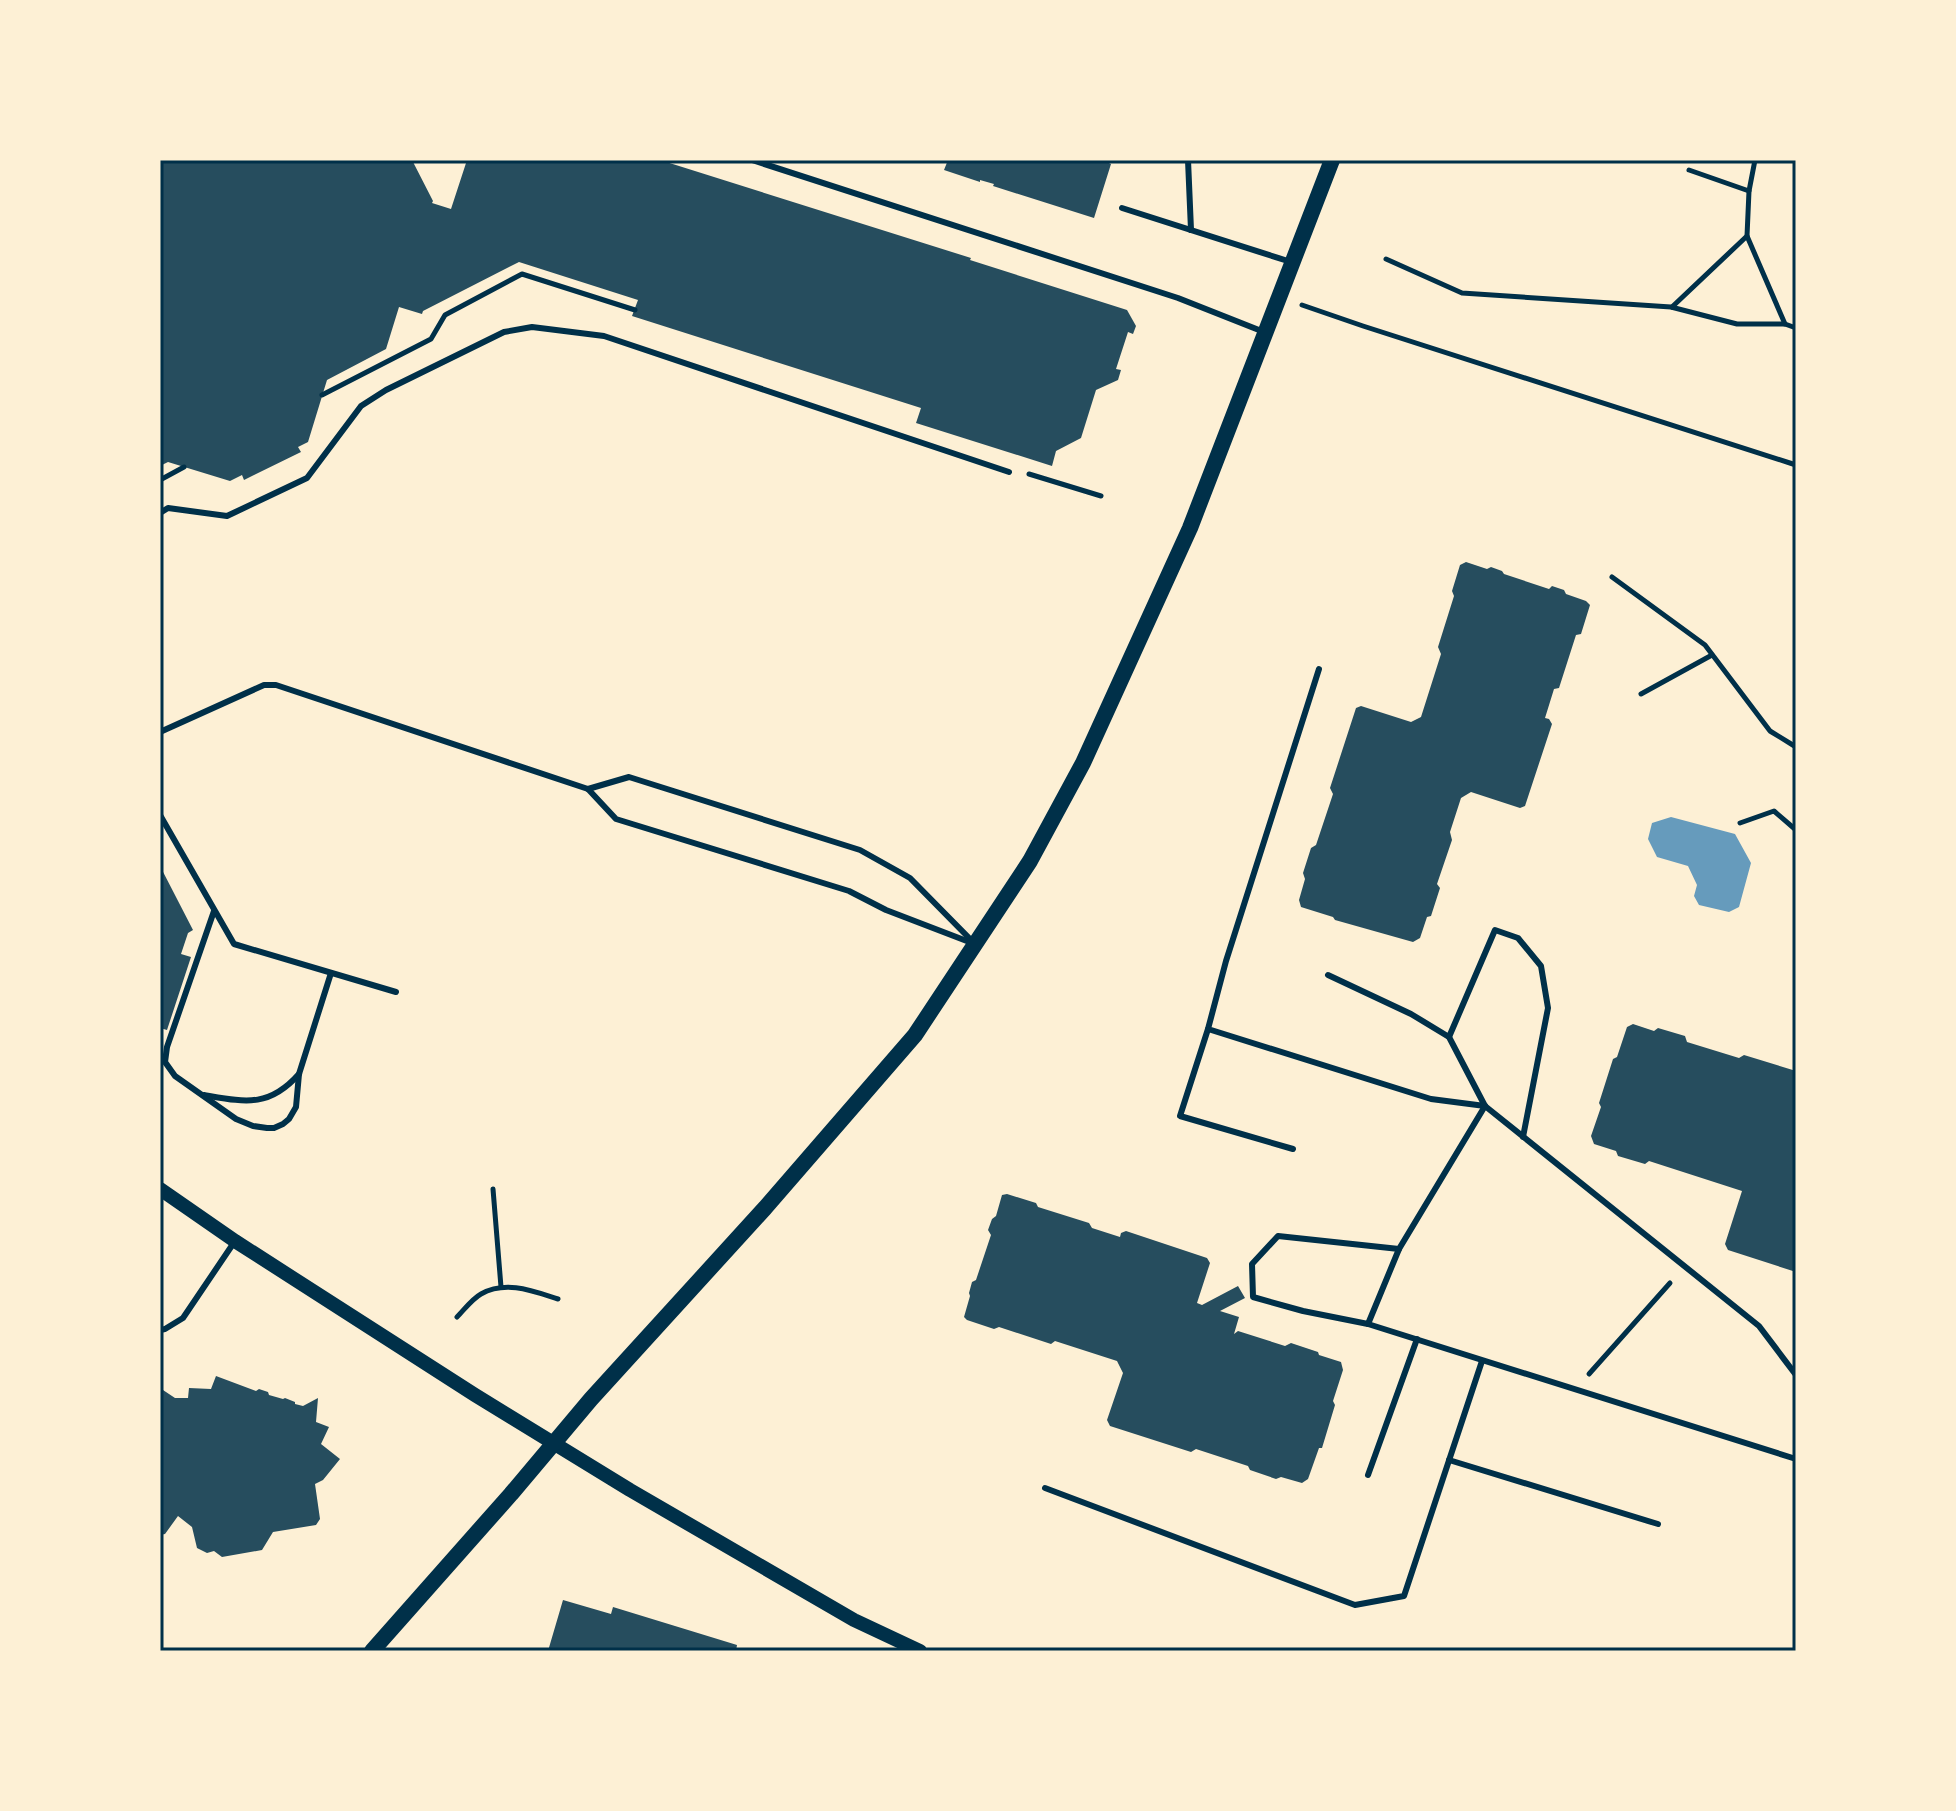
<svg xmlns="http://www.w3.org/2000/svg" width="1956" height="1811" font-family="'Roboto Condensed',sans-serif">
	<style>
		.water { fill: #669bbc }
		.building { fill: #264d5e }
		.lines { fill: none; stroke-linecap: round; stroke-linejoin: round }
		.path { stroke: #003049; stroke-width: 5 }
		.service { stroke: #003049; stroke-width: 6 }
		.tertiary { stroke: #003049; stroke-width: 14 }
		.secondary { stroke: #003049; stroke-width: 16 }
		.neatline { fill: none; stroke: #003049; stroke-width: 3 }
	</style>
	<rect width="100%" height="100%" fill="#fdf0d5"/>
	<!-- water -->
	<path class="water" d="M1671,817l64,17 16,29 -12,44 -10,5 -30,-7 -5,-9 3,-11 -9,-19 -31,-9 -9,-18 4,-16z"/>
	<!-- building -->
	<g class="building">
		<path d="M160,160h252l21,41 -1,2 19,6 16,-49h193l311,98 -1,2 157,50 9,16 -3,8 -5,-2 -12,37 5,1 -3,10 -22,10 -15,48 -25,13 -4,15 -136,-43 5,-15 -289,-92 6,-16 -119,-38 -96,49 -1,3 -23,-7 -13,42 -59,31 -19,62 -10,5 3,5 -57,28 -2,-5 -12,6 -62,-19 -8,4z"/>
		<path d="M948,160h155l8,4 -17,54 -101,-32 1,-2 -14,-4v2l-36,-12z"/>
		<path d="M1466,562l21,7 4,-2 11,4 2,3 45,15 3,-3 12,4 2,4 20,7 4,4 -9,29 -5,1 -17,53 -5,1 -9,29 4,1 3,5 -27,82 -5,2 -49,-16 -10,6 -11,34 2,8 -15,44 3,4 -9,28 -4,1 -7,21 -7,4 -78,-22 -2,-3 -32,-10 -2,-7 6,-21 -2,-6 8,-25 5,-3 17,-51 -3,-6 26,-80 5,-2 50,16 10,-5 20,-63 -3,-7 16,-51 -2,-5 8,-26z"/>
		<path d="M160,866l33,64 -5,3 -7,21 10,3 -24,73 -7,-2z"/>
		<path d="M1633,1024l21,7 4,-3 27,8 2,6 52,16 5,-3 52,16v201l-68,-22 -3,-6 17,-53 -93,-30 -4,3 -27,-8 -2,-5 -22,-7 -3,-8 10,-29 -2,-4 14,-44 4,-2 10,-30z"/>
		<path d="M1007,1194l29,9 2,4 51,16 3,5 28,9 1,-4 5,-2 81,27 3,5 -13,40 5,2 36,-19 7,12 -25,13 19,6 -5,17 4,-3 47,15 6,-3 27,9 1,3 22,7 2,8 -10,31 2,4 -13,43h-3l-11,31 -6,4 -21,-6 -5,2 -26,-9 -2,-4 -52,-17 -5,3 -81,-26 -3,-6 16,-47 -6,-12 -62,-20 -4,3 -52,-17 -5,2 -27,-9 -3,-3 6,-21 -1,-3 3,-11 4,-2 15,-45 -3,-5 4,-11 4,-3 6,-21z"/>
		<path d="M216,1376l40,15 3,-2 9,3 1,3 14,4 2,-1 10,4v2l8,2 15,-8 -2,24 13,5 -8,17 19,15 -17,21 -8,4 5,35 -4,6 -43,7 -11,18 -40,7 -8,-6 -7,2 -10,-5 -5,-21 -14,-11 -13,18 -5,1v-147l15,10h13l1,-10 22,1z"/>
		<path d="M563,1600l48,14 2,-7 124,38 -1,6h-188z"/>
	</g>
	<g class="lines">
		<!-- path -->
		<g class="path">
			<path d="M1755,160l-6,31 -2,45 38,88"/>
			<path d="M1689,170l60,21"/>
			<path d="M1386,259l76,34 209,14 66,17h48l11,4"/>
			<path d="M1302,305l61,21 433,139"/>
			<path d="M1672,307l75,-71"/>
			<path d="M322,395l109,-56 14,-24 77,-41 113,36"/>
			<path d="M1029,474l72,22"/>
			<path d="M160,480l24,-13"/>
			<path d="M1612,577l93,68 65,86 26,16"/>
			<path d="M1641,694l71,-39"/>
			<path d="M1740,823l34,-12 22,19"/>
			<path d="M493,1189l8,98"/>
			<path d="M457,1317c7,-7 15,-18 24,-23 25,-14 52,-3 77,5"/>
			<path d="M1589,1374l81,-91"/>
		</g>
		<!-- service -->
		<g class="service">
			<path d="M752,160l426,138 86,34"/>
			<path d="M1188,160l3,70"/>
			<path d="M1122,208l169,54"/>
			<path d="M160,513l8,-5 59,8 80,-38 54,-72 25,-16 118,-58 28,-5 72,9 405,136"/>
			<path d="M1319,669l-93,292 -18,68 223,70 54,7"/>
			<path d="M160,732l104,-47h12l312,104 28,30 233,72 37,19 86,33"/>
			<path d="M588,789l41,-12 231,73 50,28 63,64"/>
			<path d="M160,815l74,129 162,48"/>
			<path d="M214,911l-47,136 -2,15 10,14 61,43 17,7 14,2h7l9,-4 6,-5 7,-12 3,-33 32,-101"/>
			<path d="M1328,975l83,39 38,23 36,69 274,220 37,49"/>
			<path d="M1208,1029l-28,87 113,33"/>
			<path d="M1449,1037l46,-107 23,8 23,28 7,42 -25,129"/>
			<path d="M204,1095c41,7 65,13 95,-21"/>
			<path d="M1399,1249l-121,-13 -26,28 1,33 50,14 65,13 428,135"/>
			<path d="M1368,1324l31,-75 86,-143"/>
			<path d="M160,1330l5,-1 18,-11 52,-77"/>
			<path d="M1449,1460l209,64"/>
			<path d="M1368,1475l49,-136"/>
			<path d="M1045,1488l310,117 49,-9 78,-235"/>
		</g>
		<!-- tertiary -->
		<path class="tertiary" d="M160,1189l75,52 240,154 155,95 224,130 66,31"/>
		<!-- secondary -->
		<path class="secondary" d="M372,1651l139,-157 80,-95 174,-191 150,-173 115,-174 53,-98 107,-235 142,-368"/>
	</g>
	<!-- border -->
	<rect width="1956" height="1811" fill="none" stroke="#fdf0d5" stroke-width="324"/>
	<rect x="162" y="162" width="1632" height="1487" class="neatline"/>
</svg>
